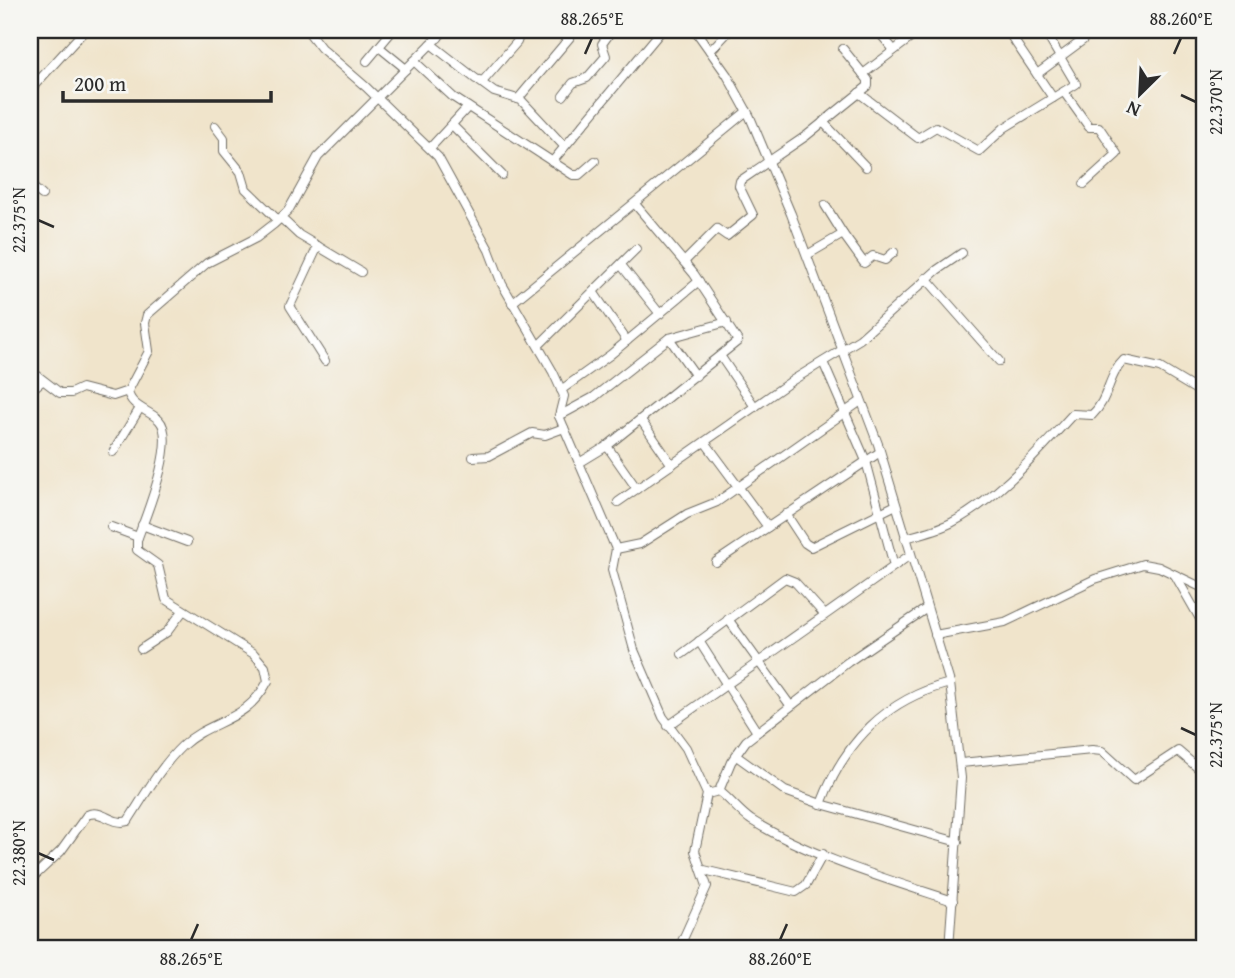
<svg xmlns="http://www.w3.org/2000/svg" width="1235" height="978" font-family="'Gentium Book Plus',serif">
	<style>
		.lines { fill: none; stroke-linecap: round; stroke-linejoin: round }
		.minor-casing { stroke: #706c63; stroke-width: 10 }
		.minor { stroke: #fff; stroke-width: 8 }
		.ticks { fill: none; stroke: #2b2b2b; stroke-width: 2.5 }
		.neatline { fill: none; stroke: #2b2b2b; stroke-width: 2.5 }
		.ticks-label { font-size: 18px; text-anchor: middle; fill: #2b2b2b }
	</style>
	<rect width="100%" height="100%" fill="#f6f6f2"/>
	<filter id="ink" filterUnits="userSpaceOnUse"><feTurbulence type="fractalNoise" baseFrequency=".0143" numOctaves="2"/><feDisplacementMap in="SourceGraphic" scale="14" xChannelSelector="R" yChannelSelector="G"/><feConvolveMatrix kernelMatrix="1 2 1 2 8 2 1 2 1" color-interpolation-filters="sRGB"/></filter>
	<filter id="wash" filterUnits="userSpaceOnUse"><feTurbulence type="fractalNoise" baseFrequency=".00686" numOctaves="4" result="noise"/><feDisplacementMap in="SourceGraphic" scale="28" xChannelSelector="R" yChannelSelector="G"/><feGaussianBlur stdDeviation="1.57" result="paint"/><feColorMatrix in="noise" values="0 0 0 0 0 0 0 0 0 0 0 0 0 0 0 0 0 1.4 0 .05"/><feComposite in="paint" operator="in"/></filter>
	<g filter="url(#wash)">
		<rect width="100%" height="100%" fill="#f0e4cb"/>
	</g>
	<g filter="url(#ink)">
		<g class="lines">
			<!-- minor casing -->
			<g class="minor-casing">
				<g id="minor">
					<path d="M307,30l14,18 45,39 72,70 51,93 13,34 51,88 11,24 -5,20 57,133 -4,21 22,80 29,67 23,31 21,46 -12,57 12,35 -28,62"/>
					<path d="M428,30l10,8"/>
					<path d="M695,30l32,45 23,42 41,97 87,230 72,239 11,95 -12,170"/>
					<path d="M877,30l17,20"/>
					<path d="M1007,30l46,68"/>
					<path d="M431,44l45,35 7,2 34,-39 2,-6 -5,-6"/>
					<path d="M379,47l27,22"/>
					<path d="M710,51l20,-21"/>
					<path d="M367,61l26,-31"/>
					<path d="M414,61l39,36 120,78h6l16,-14"/>
					<path d="M863,74l58,-44"/>
					<path d="M1037,74l46,-34"/>
					<path d="M479,81l15,11 27,8 43,46"/>
					<path d="M30,90l55,-60"/>
					<path d="M1064,92l25,35h10l18,27 -33,30"/>
					<path d="M859,93l59,45 18,-11 43,24 25,-23 72,-44 -32,-54"/>
					<path d="M563,96l10,-13 14,-5 19,-22 -4,-12 10,-14"/>
					<path d="M518,99l58,-69"/>
					<path d="M823,122l43,45"/>
					<path d="M452,125l50,50"/>
					<path d="M215,126l9,12v13l17,21 5,17 32,31"/>
					<path d="M430,148l38,-41"/>
					<path d="M552,162l110,-132"/>
					<path d="M30,185l12,10"/>
					<path d="M825,205l18,29"/>
					<path d="M281,218l18,17 62,37"/>
					<path d="M318,246l-28,60 35,55"/>
					<path d="M807,255l36,-21 21,29 9,-7 12,4 9,-8"/>
					<path d="M684,262l33,-33 10,7 26,-21 -14,-29 1,-5 66,-45 62,-50v-6l-25,-31"/>
					<path d="M621,265l39,49"/>
					<path d="M926,278l73,83"/>
					<path d="M594,293l33,48"/>
					<path d="M512,303l235,-192"/>
					<path d="M669,338l27,38"/>
					<path d="M539,345l97,-96"/>
					<path d="M721,357l34,50"/>
					<path d="M823,362l43,99 28,105"/>
					<path d="M30,370l30,23h11l11,-5 31,8 15,-5"/>
					<path d="M561,390l49,-35 89,-74"/>
					<path d="M30,391l11,-9"/>
					<path d="M559,416l35,-19 75,-59 58,-16"/>
					<path d="M641,420l31,45"/>
					<path d="M705,442l63,85"/>
					<path d="M607,446l30,43"/>
					<path d="M113,452l27,-44"/>
					<path d="M473,457l16,-1 43,-23 13,2 19,-7"/>
					<path d="M579,463l28,-17 131,-105 -44,-67 -59,-70"/>
					<path d="M618,502l175,-122 67,-41 77,-69 25,-17"/>
					<path d="M786,514l19,29 6,4 85,-42"/>
					<path d="M142,525l45,17"/>
					<path d="M111,527l27,10"/>
					<path d="M905,538c15,-4 32,-8 46,-15 48,-25 86,-70 122,-109l19,1c17,-16 16,-40 32,-55l36,8 35,21 10,-5"/>
					<path d="M616,549l24,-5 47,-30 30,-12 144,-101"/>
					<path d="M716,562l164,-110"/>
					<path d="M1175,575l28,49"/>
					<path d="M728,619l62,86"/>
					<path d="M935,635l70,-13 90,-43 48,-15 16,3 46,22"/>
					<path d="M699,641l58,91"/>
					<path d="M141,649l26,-17 16,-21"/>
					<path d="M682,654l103,-76 10,4 29,32"/>
					<path d="M668,726l242,-171"/>
					<path d="M735,755l50,36 36,13 137,38"/>
					<path d="M961,763l131,-13 10,1 32,29 44,-29 27,23"/>
					<path d="M719,791c12,9 20,21 32,29 60,37 135,59 202,81"/>
					<path d="M707,794l12,-3 12,-29 15,-21 102,-79 79,-54"/>
					<path d="M821,804c23,-61 65,-105 129,-121"/>
					<path d="M704,870l92,22 10,-7 17,-31"/>
					<path d="M30,880l31,-29 26,-36c15,-7 25,11 41,6 17,-26 32,-54 54,-75 29,-27 64,-23 86,-65l-3,-14 -11,-13 -88,-55 -8,-34 -21,-15v-10c8,-22 41,-101 22,-120 -10,-10 -29,-13 -31,-29l21,-40 -4,-28 2,-8 60,-52 49,-25 18,-14 14,-13 30,-54 127,-127"/>
				</g>
			</g>
			<!-- minor -->
			<use href="#minor" class="minor"/>
		</g>
	</g>
	<!-- ticks -->
	<path class="ticks" d="M585,54l7,-16M1174,54l7,-16M1181,95l15,7M38,220l16,7M1181,728l15,7M38,853l16,7M191,940l7,-16M780,940l7,-16"/>
	<!-- margin -->
	<rect width="1235" height="978" fill="none" stroke="#f6f6f2" stroke-width="77"/>
	<!-- north arrow -->
	<g transform="translate(1140 94) rotate(204)" stroke="#f6f6f2" stroke-width="5" paint-order="stroke">
	<path d="M0-5L12 26L0 18L-12 26Z" fill="#2b2b2b"/>
	<text y="-10" font-size="19" font-weight="bold" text-anchor="middle" fill="#2b2b2b">N</text>
	</g>
	<!-- scale -->
	<path d="M63 91v10h208v-10" fill="none" stroke="#2b2b2b" stroke-width="3.5"/>
	<text x="74" y="91" font-size="21" fill="#2b2b2b" stroke="#f6f6f2" stroke-width="5" paint-order="stroke">200 m</text>
	<rect x="38" y="38" width="1158" height="902" class="neatline"/>
	<g class="ticks-label">
		<text x="592" y="25">88.265°E</text>
		<text x="1181" y="25">88.260°E</text>
		<text transform="translate(1216 102) rotate(-90)" y="6">22.370°N</text>
		<text transform="translate(19 220) rotate(-90)" y="6">22.375°N</text>
		<text transform="translate(1216 735) rotate(-90)" y="6">22.375°N</text>
		<text transform="translate(19 853) rotate(-90)" y="6">22.380°N</text>
		<text x="191" y="965">88.265°E</text>
		<text x="780" y="965">88.260°E</text>
	</g>
</svg>
